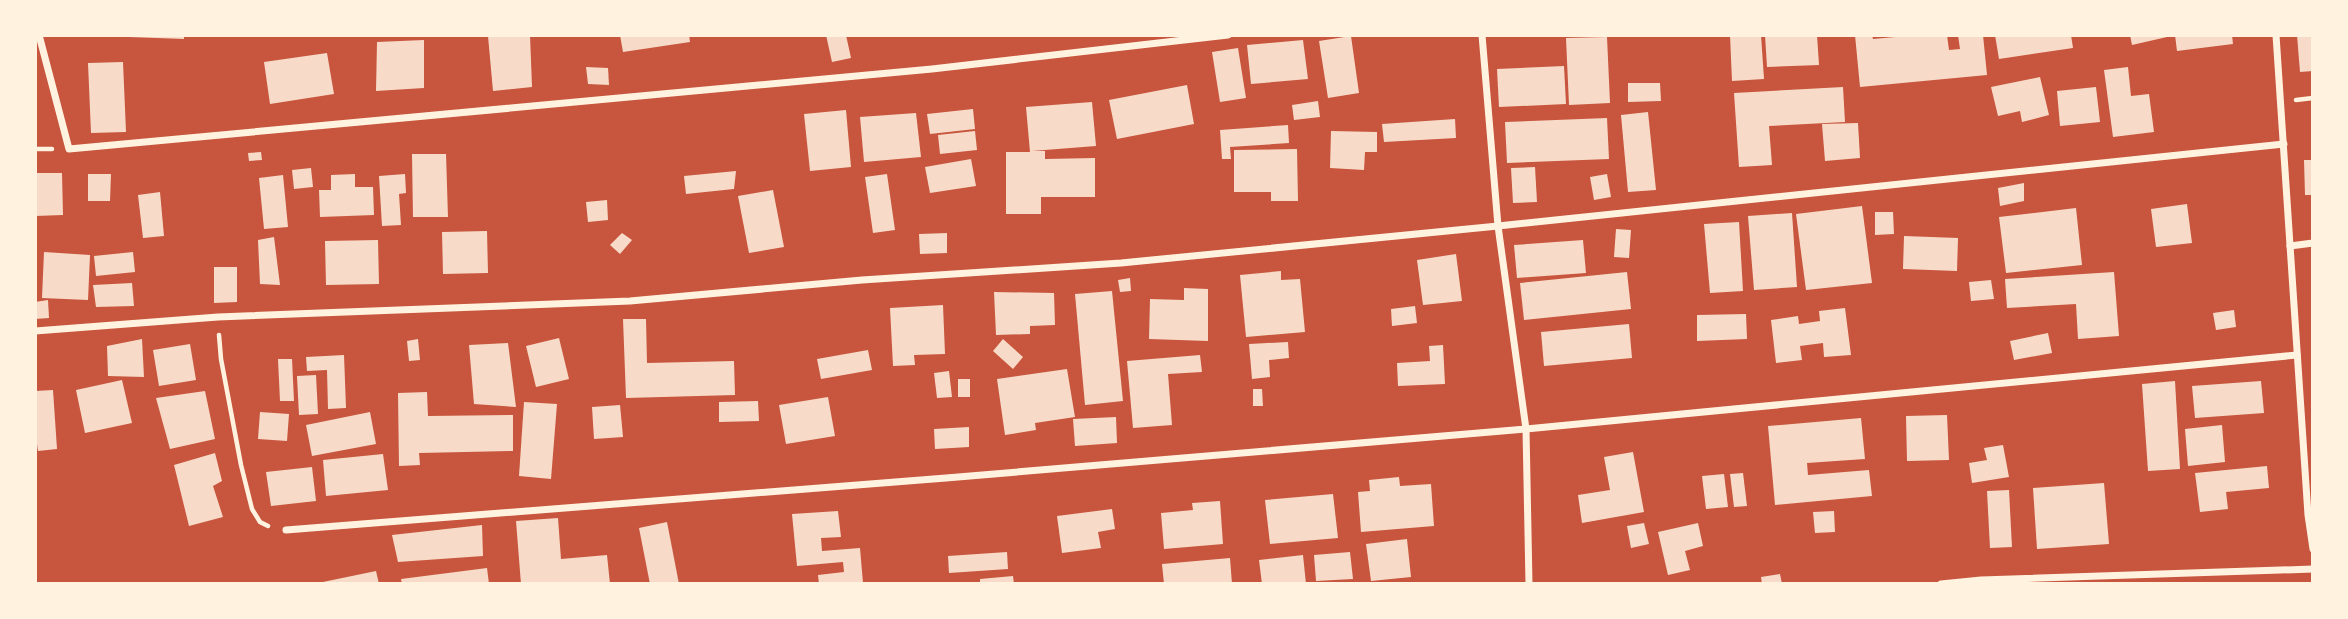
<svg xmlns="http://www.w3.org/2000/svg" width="2348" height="619" font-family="Karla,sans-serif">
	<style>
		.building { fill: #f7dbc8 }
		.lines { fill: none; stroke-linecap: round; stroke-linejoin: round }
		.path { stroke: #fff3e0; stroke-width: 4.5 }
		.minor { stroke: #fff3e0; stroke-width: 7 }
	</style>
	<rect width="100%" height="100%" fill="#c8553d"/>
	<!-- building -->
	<g class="building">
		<path d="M129,35h55v4l-55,-2z"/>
		<path d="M530,35l2,52 -39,4 -5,-55z"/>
		<path d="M620,35h69l1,7 -67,10z"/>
		<path d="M826,35h20l5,23 -19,4z"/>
		<path d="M1730,35h31l3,44 -32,2z"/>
		<path d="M1765,35h52l2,30 -52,2z"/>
		<path d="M1855,35h17l1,4 45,-4h29l2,15 11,-1 -2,-14h25l4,40 -127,12z"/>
		<path d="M1995,35h76l2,13 -74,11z"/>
		<path d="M2130,35h37v2l-35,8z"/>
		<path d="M2175,35h57l1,9 -56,7z"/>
		<path d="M2297,35h16v36l-13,1z"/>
		<path d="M1351,36l8,57 -31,5 -9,-57z"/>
		<path d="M1607,37l3,66 -41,2 -3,-67z"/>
		<path d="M424,40v48l-48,3 1,-49z"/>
		<path d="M1303,40l5,39 -57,5 -4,-39z"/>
		<path d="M1238,48l8,50 -26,4 -8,-50z"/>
		<path d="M327,53l7,41 -64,10 -6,-42z"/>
		<path d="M123,62l3,70 -35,1 -3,-70z"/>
		<path d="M1564,66l2,38 -67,3 -2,-38z"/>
		<path d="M586,67l22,1 1,17 -21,-1z"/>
		<path d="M2128,67l3,29 18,-2 5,38 -41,5 -9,-67z"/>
		<path d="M2040,77l9,38 -27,7 -2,-11 -22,5 -7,-29z"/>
		<path d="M1628,83h32l1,18 -33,1z"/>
		<path d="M1187,85l7,39 -77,15 -8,-39z"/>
		<path d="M1843,87l2,35 -76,4 3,39 -33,2 -5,-74z"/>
		<path d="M2096,87l4,35 -40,4 -3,-35z"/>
		<path d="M1318,101l2,16 -26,3 -2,-15z"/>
		<path d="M1092,102l4,44 -64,5h13v8l50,-1v39h-54v17h-35v-62h24l-4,-45z"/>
		<path d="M973,109l2,20 -45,5 -3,-20z"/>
		<path d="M846,110l5,57 -41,4 -6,-57z"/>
		<path d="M1648,112l8,78 -28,2 -7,-77z"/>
		<path d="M916,113l5,44 -57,5 -4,-45z"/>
		<path d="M1607,118l2,41 -102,4 -2,-41z"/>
		<path d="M1455,119l1,19 -72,4 -2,-18z"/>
		<path d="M1858,123l2,35 -35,3 -3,-37z"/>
		<path d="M1288,125l1,18 -59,4 1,12h-9l-2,-29z"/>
		<path d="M975,131l2,19 -37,4 -2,-19z"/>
		<path d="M1331,131l46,1v20h-12l-1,18 -34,-2z"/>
		<path d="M1297,149l1,52h-27v-9h-37v-42z"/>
		<path d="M261,152l1,8 -13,1 -1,-8z"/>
		<path d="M412,154h34l2,63h-35z"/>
		<path d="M971,159l5,27 -46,7 -5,-26z"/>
		<path d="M2304,160h9v35h-8z"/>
		<path d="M1535,167l2,35 -24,1 -2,-35z"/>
		<path d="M311,168l2,19 -19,2 -2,-19z"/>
		<path d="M736,171l-2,18 -48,5 -2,-18z"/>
		<path d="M35,173h27l1,42 -28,1z"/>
		<path d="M88,174h23l-1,27h-22z"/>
		<path d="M355,174v13h18l1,28 -54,2 -1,-27h12v-15z"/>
		<path d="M405,174l1,19 -7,1 2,31 -19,1 -3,-50z"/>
		<path d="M887,174l8,56 -22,3 -8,-56z"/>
		<path d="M1607,174l4,23 -17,3 -4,-23z"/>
		<path d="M283,175l5,52 -24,2 -5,-51z"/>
		<path d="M2024,183v18l-24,5 -2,-18z"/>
		<path d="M773,190l11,57 -35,6 -11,-57z"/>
		<path d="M160,192l4,44 -21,2 -5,-43z"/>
		<path d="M607,200l1,20 -20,2 -2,-20z"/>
		<path d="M2187,204l5,39 -36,4 -5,-38z"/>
		<path d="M1862,206l10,77 -66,7 -10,-76z"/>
		<path d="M2076,208l6,57 -76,8 -7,-56z"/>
		<path d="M1875,212h18l1,22 -19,1z"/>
		<path d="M1792,213l5,74 -43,3 -6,-74z"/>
		<path d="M1739,222l4,69 -33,2 -6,-69z"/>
		<path d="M1616,229l15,1 -2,28 -15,-1z"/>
		<path d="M487,231l1,42 -45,1 -1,-42z"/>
		<path d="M622,233l10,7 -12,14 -10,-9z"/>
		<path d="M947,233v20l-27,1 -1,-20z"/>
		<path d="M1904,236l54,2 -1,33 -54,-2z"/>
		<path d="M274,237l6,48 -20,-1 -2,-44z"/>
		<path d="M378,240l1,44 -53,1 -1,-44z"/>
		<path d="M1583,240l3,33 -69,5 -3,-33z"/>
		<path d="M44,252l46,3 -2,45 -46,-2z"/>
		<path d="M133,252l2,20 -39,4 -2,-20z"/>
		<path d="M1456,254l6,47 -39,4 -6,-45z"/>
		<path d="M214,267h23v35l-23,1z"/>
		<path d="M1281,271v9l19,-1 5,53 -59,5 -6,-62z"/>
		<path d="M1627,272l4,37 -107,11 -4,-37z"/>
		<path d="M2114,272l5,64 -41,3 -2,-35 -69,4 -2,-29z"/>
		<path d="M1130,278l1,13 -11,1 -2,-12z"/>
		<path d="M1991,280l3,19 -23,2 -2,-19z"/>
		<path d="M132,283l2,23 -38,1 -3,-22z"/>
		<path d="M1184,288l24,1v52l-59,-2 1,-40 34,1z"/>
		<path d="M1112,291l11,110 -38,4 -10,-111z"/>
		<path d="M994,292l60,1 1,32 -25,1v8l-34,1z"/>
		<path d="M48,300l1,18 -14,1v-17z"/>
		<path d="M943,305l2,49 -31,1 1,10 -22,1 -3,-58z"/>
		<path d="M1415,306l2,17 -25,3 -1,-17z"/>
		<path d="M1845,308l6,47 -27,2 -1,-14 -23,3 2,14 -26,3 -5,-43 27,-4 1,8 21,-3 -1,-10z"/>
		<path d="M2234,310l2,17 -20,3 -3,-17z"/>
		<path d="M1746,314l1,25 -50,2v-26z"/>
		<path d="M623,319h23l1,44 87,-2 1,34 -109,3z"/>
		<path d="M1629,324l3,34 -88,8 -3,-34z"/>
		<path d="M2048,333l4,20 -38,7 -4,-19z"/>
		<path d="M559,338l10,41 -33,8 -10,-41z"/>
		<path d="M142,339l2,38 -36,-1 -1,-30z"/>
		<path d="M418,339l2,21 -11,1 -2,-20z"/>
		<path d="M1003,339l20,18 -10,12 -20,-18z"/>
		<path d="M1288,342l1,16 -20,2 1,17 -18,2 -3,-35z"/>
		<path d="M508,343l8,64 -42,-3 -5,-59z"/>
		<path d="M190,344l6,36 -37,6 -6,-36z"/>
		<path d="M1443,345l2,39 -47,2 -1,-23 33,-2 -1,-15z"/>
		<path d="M868,350l4,20 -51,9 -4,-20z"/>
		<path d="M344,355l2,53 -18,1 -1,-39 -20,1 -1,-14z"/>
		<path d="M1200,355l2,17 -34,2 4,51 -39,3 -6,-67z"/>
		<path d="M278,359h14l2,42h-14z"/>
		<path d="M1067,369l8,48 -40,6 1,7 -31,5 -8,-56z"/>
		<path d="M949,371l3,26 -15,1 -3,-25z"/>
		<path d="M316,375l2,39 -19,1 -2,-39z"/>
		<rect x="958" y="379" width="12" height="18"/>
		<path d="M122,380l10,43 -47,10 -9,-43z"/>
		<path d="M2175,381l5,88 -32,2 -6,-87z"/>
		<path d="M2261,381l3,32 -69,5 -3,-32z"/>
		<path d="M1253,389h9l1,17h-10z"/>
		<path d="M53,390l4,59 -19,2 -3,-20v-40z"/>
		<path d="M205,391l10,48 -45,10 -14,-51z"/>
		<path d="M427,392l1,24 85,-1v36l-94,2 1,12 -21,1 -1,-73z"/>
		<path d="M828,397l7,39 -49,8 -7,-39z"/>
		<path d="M758,401l1,20 -40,1v-20z"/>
		<path d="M524,402l33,2 -6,75 -32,-3z"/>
		<path d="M620,405l3,32 -29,2 -2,-32z"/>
		<path d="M260,412l29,2 -2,27 -29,-2z"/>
		<path d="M370,412l6,32 -64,12 -6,-31z"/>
		<path d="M1947,415l2,45 -42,1 -1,-45z"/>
		<path d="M1116,417l1,26 -42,3 -2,-27z"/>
		<path d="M1861,418l4,41 -58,4 1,12 61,-5 3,26 -97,9 -7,-79z"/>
		<path d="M2222,425l3,37 -37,4 -3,-37z"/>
		<path d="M969,427v20l-34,2 -1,-20z"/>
		<path d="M2003,445l6,32 -37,6 -3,-20 18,-3 -3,-12z"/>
		<path d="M1633,452l11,60 -62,11 -4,-28 32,-5 -6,-33z"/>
		<path d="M215,453l7,28 -9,5 10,31 -34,9 -15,-61z"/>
		<path d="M383,454l5,36 -62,6 -3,-36z"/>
		<path d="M2267,466l2,22 -43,4 2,17 -28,3 -5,-39z"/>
		<path d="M312,467l4,34 -45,5 -5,-34z"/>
		<path d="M1743,473l4,33 -13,1 -4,-33z"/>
		<path d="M1724,474l4,33 -22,2 -4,-33z"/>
		<path d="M1399,477l1,9 31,-2 3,42 -73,6 -3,-40 12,-1 -1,-11z"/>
		<path d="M2104,483l5,61 -72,5 -4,-61z"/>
		<path d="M2009,490l3,57 -22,1 -3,-57z"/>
		<path d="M1333,494l5,44 -68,6 -5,-44z"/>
		<path d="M1220,501l3,43 -59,5 -3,-36 32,-3 -1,-7z"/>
		<path d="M1112,509l3,20 -17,3 3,16 -39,5 -5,-37z"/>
		<path d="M838,511l3,26 -20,1 1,13 38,-3 3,35 -44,1 -1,-9 26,-3 -1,-10 -46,4 -5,-52z"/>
		<path d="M1834,511l1,21 -20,1 -2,-21z"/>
		<path d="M558,518l3,41 46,-4 3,29h-89l-5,-63z"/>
		<path d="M667,522l12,62h-29l-11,-56z"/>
		<path d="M1644,523l5,21 -18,4 -4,-22z"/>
		<path d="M1698,523l5,23 -18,5 5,19 -22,5 -10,-43z"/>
		<path d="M482,525l1,31 -85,6 -6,-27z"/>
		<path d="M1407,539l4,38 -40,4 -5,-37z"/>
		<path d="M1007,552l1,17 -59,4 -1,-17z"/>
		<path d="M1350,552l3,27 -37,2 -2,-26z"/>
		<path d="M1303,555l3,29h-44l-3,-24z"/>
		<path d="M1230,558l2,26h-68l-2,-20z"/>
		<path d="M487,568l2,16h-87l-1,-5z"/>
		<path d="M376,571l3,13h-61v-1z"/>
		<path d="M1780,574l2,10h-20l-1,-7z"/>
		<path d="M1013,576l1,8h-34v-5z"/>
	</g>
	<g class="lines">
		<!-- path -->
		<g class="path">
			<path d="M2296,100l17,-2"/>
			<path d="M35,149h17"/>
			<path d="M219,335l2,24 20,106 11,44 8,13 8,4"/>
		</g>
		<!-- minor -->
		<g class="minor">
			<path d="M39,35l30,114 863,-80 296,-34"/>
			<path d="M1482,35l16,191 28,203 3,155"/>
			<path d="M2276,35l32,480 5,34"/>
			<path d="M2290,246l23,-3"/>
			<path d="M35,331l183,-14 412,-16 232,-21 259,-17 377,-37 786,-82"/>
			<path d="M286,530l660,-52 580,-49 771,-74"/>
			<path d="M1941,584l40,-4 332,-11"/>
		</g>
	</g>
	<!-- border -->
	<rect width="2348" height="619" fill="none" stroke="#fff3e0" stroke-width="74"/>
</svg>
